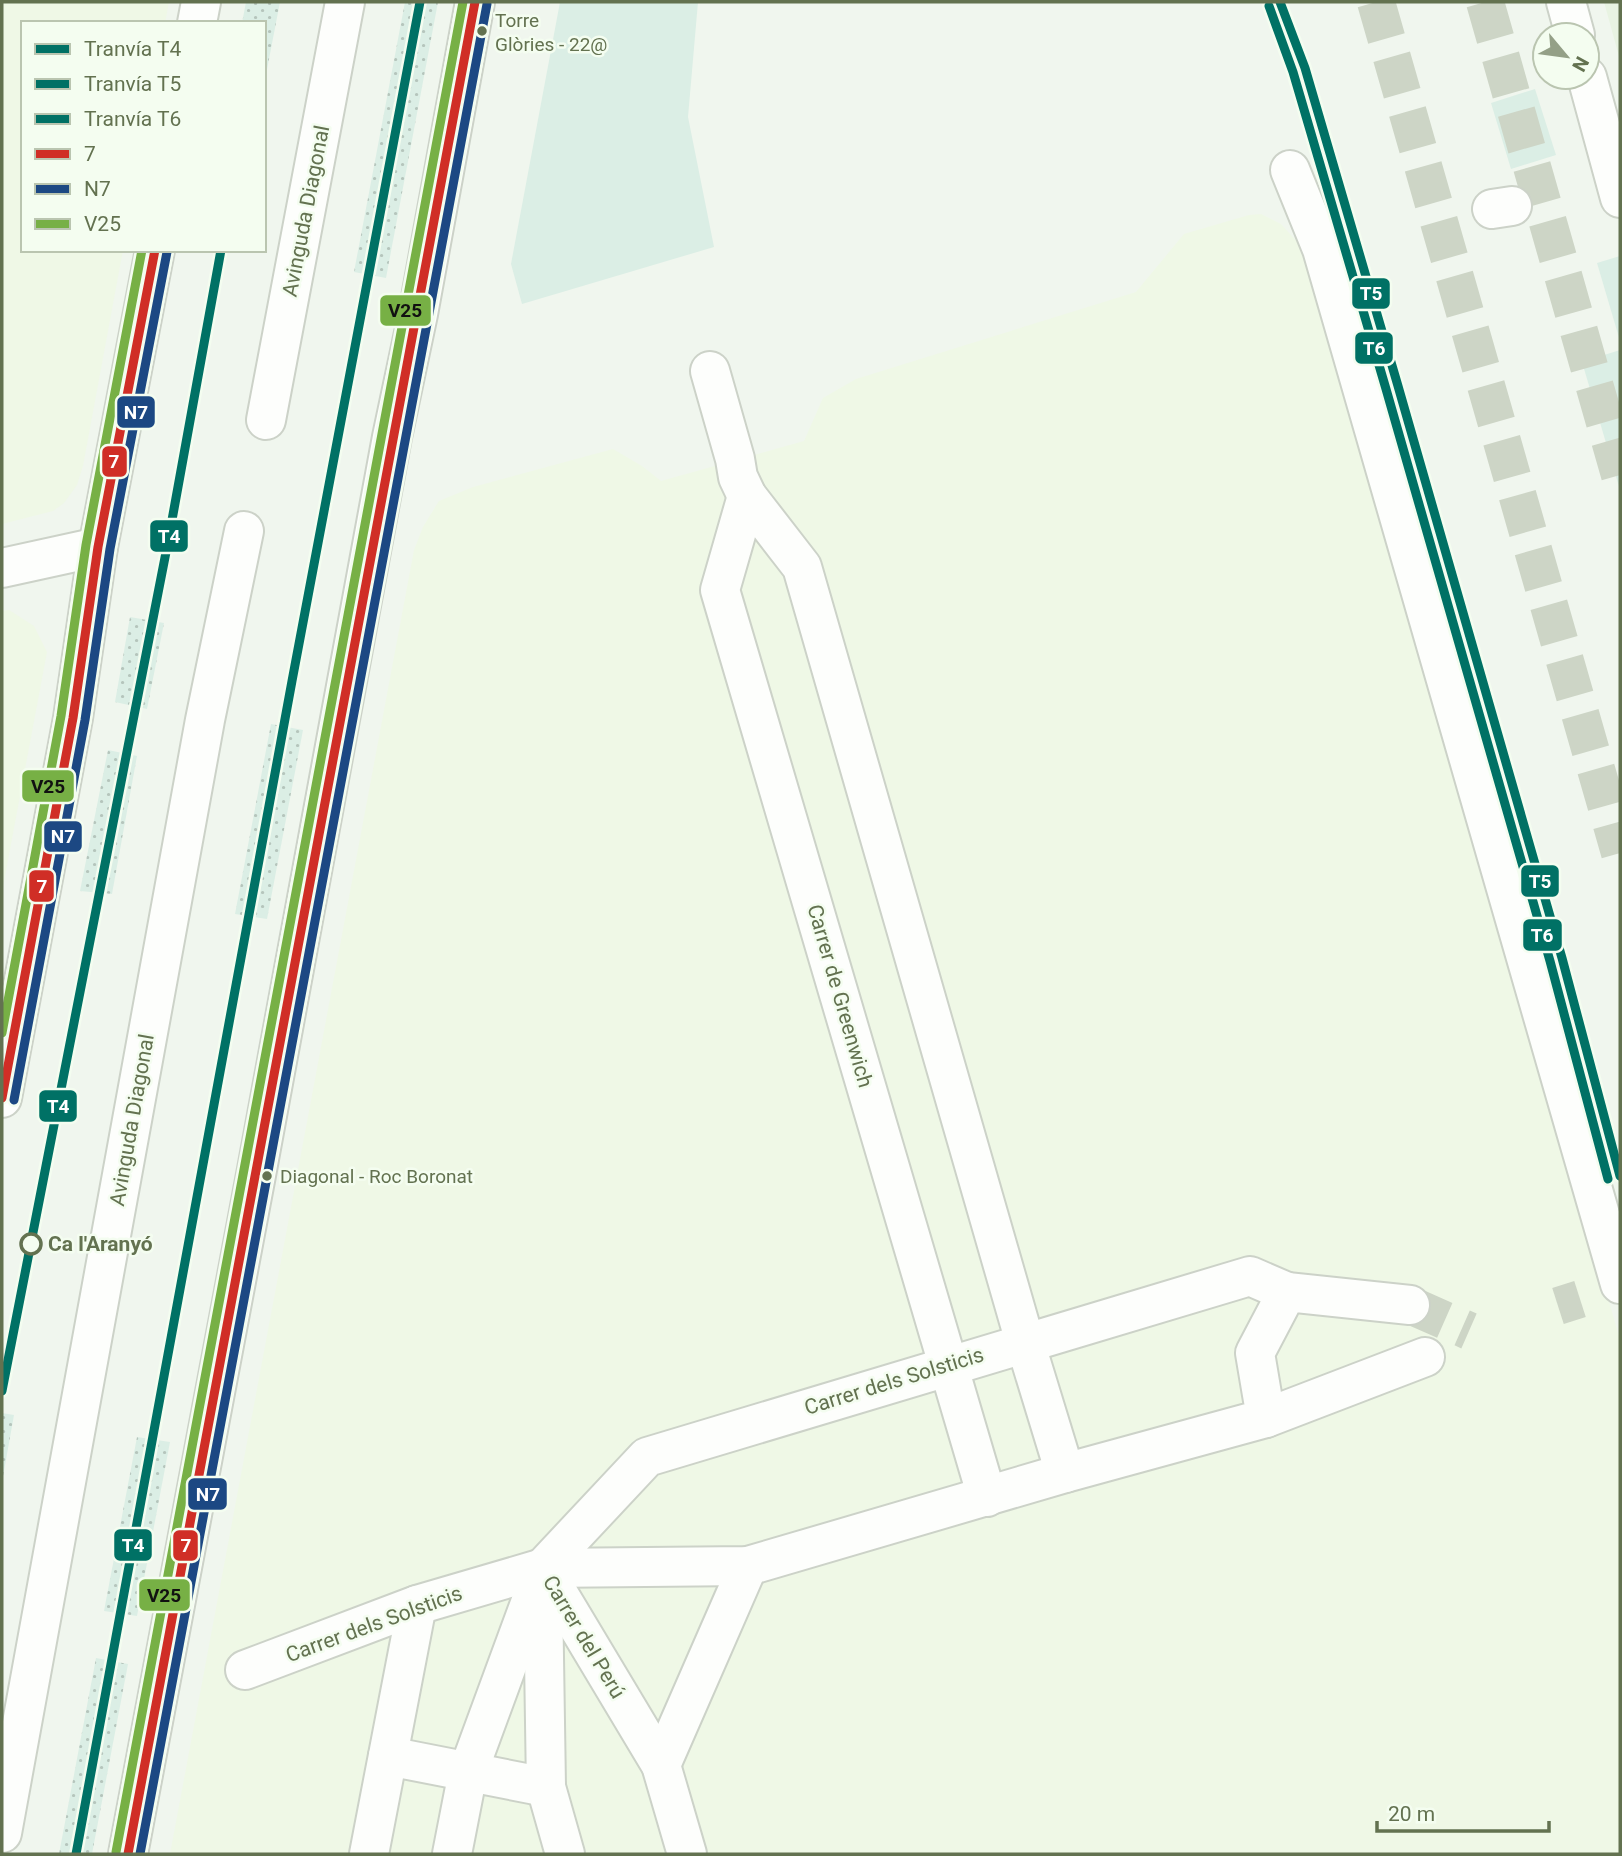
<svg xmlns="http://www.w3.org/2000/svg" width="1622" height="1856" font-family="Roboto,sans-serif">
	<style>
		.residential { fill: #e8f3e2 }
		.commercial { fill: #eff8e6 }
		.grass { fill: url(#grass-dots) }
		.garden { fill: #dbeee5 }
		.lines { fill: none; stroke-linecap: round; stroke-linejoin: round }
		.minor-tunnel { stroke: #cdd5c6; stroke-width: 38; stroke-dasharray: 38 19; stroke-linecap: butt }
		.major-tunnel { stroke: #cdd5c6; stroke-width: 38; stroke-dasharray: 38 19; stroke-linecap: butt }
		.minor-casing { stroke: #ccd2c8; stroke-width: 42 }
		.minor { stroke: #fdfefc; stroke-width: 38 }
		.bus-1-casing { stroke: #f4fdf0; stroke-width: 14 }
		.bus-2-casing { stroke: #f4fdf0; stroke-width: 14 }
		.bus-3-casing { stroke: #f4fdf0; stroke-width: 14 }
		.bus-1 { stroke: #d02e26; stroke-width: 9 }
		.bus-2 { stroke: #1c4883; stroke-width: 9 }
		.bus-3 { stroke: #77b045; stroke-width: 9 }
		.tram-1-casing { stroke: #f4fdf0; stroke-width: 14 }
		.tram-2-casing { stroke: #f4fdf0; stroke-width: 14 }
		.tram-3-casing { stroke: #f4fdf0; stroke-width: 14 }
		.tram-1 { stroke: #007165; stroke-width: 9 }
		.tram-2 { stroke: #007165; stroke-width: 9 }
		.tram-3 { stroke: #007165; stroke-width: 9 }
		.bus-dot { fill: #637250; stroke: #f4fdf0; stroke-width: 2.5 }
		.stop-dot { fill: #f4fdf0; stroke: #637250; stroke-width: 3.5 }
		.labels { text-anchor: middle; stroke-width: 5; stroke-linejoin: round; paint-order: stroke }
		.bus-label { font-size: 19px; fill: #637250; stroke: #f4fdf0; text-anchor: start }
		.street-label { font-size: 21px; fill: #637250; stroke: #f4fdf0 }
		.stop-label { font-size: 21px; font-weight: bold; fill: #637250; stroke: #f4fdf0; text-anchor: start }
		.line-badge { stroke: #f4fdf0; stroke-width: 2.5 }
		.badge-label { font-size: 19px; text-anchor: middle; font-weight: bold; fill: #fff }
		.pale-badge-label { font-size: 19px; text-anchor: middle; font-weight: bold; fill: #111 }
	</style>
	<defs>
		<pattern id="grass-dots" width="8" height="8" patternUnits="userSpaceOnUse" patternTransform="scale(1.75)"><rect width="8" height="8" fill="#dbeee5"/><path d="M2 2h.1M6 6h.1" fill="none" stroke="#b5c5bc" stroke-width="1.8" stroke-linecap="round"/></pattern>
	</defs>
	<rect width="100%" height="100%" fill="#f0f6ee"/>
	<!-- residential -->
	<path class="residential" d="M1604,2h16v58z"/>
	<!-- commercial -->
	<g class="commercial">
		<path d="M2,2h167l-4,21h-142v227h100l-40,216 -6,19 -13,18 -11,8 -51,13z"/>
		<path d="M1261,214l20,10 28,31 311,1085v514h-1450l244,-1304 9,-23 16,-26 34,-14 140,-38 29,17 19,15 143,-40 19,-43 33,-19 280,-87 48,-58 65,-19z"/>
		<path d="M9,610l25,16 13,26 -45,240v-281z"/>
	</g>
	<!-- grass -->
	<g class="grass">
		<path d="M246,2h34l-16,83v-62h-22z"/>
		<path d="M405,2h33l-52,276 -32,-6z"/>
		<path d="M130,617l34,6 -17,86 -32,-7z"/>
		<path d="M271,724l32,6 -36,189 -32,-5z"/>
		<path d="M108,750l29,6 -25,138 -32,-3z"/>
		<path d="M2,1413l12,2 -12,67z"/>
		<path d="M137,1437l33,5 -33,174 -33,-5z"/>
		<path d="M96,1658l32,6 -36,190h-33z"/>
	</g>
	<!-- garden -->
	<g class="garden">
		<path d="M560,2h138l-10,115 26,130 -192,57 -11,-40z"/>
		<path d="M1535,89l21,66 -45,14 -20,-66z"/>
		<path d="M1620,256v85l-23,-78z"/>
		<path d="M1620,350v140l-38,-128z"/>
	</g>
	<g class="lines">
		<!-- minor-tunnel -->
		<g class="minor-tunnel">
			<path d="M1410,1305l59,26"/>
			<path d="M1558,1306l22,-7"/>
		</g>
		<!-- major-tunnel -->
		<g class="major-tunnel">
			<path d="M1376,2l244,851"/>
			<path d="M1485,2l135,473"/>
		</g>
		<!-- minor casing -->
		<g class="minor-casing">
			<g id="minor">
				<path d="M1566,2l9,33"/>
				<path d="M197,23l4,-21"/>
				<path d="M1587,77l33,121"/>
				<path d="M1290,170l32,79 298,1035"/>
				<path d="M1492,209l20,-3"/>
				<path d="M710,371l25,88 3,18 9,19 55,71 223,775 40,131"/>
				<path d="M266,420l79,-418"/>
				<path d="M747,496l-27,94 267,907"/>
				<path d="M2,568l96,-21"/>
				<path d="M2,1098l71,-380 25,-171 57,-297"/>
				<path d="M1266,1418l159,-61"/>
				<path d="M543,1568l118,197 26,89"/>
				<path d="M543,1592l3,195 19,67"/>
				<path d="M245,1670l172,-65 126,-37 205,-2 317,-93 201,-55 -11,-65 32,-61 123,13"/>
				<path d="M388,1756l158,31"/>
				<path d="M661,1765l87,-199"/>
				<path d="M2,1833l203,-1113 39,-189"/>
				<path d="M128,1854l128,-679 136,-738 26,-123 57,-312"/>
				<path d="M369,1854l48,-249"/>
				<path d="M452,1854l16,-82 75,-204 104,-111 603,-181 37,16"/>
			</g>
		</g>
		<!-- minor -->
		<use href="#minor" class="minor"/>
		<!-- bus-1 casing -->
		<g class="bus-1-casing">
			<g id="bus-1">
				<path d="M2,1098l71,-380 25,-171 57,-297"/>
				<path d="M128,1854l347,-1852"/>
			</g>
		</g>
		<!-- bus-2 casing -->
		<g class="bus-2-casing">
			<g id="bus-2">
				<path d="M14,1100l71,-380 25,-171 57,-297"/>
				<path d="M140,1854l347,-1850"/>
			</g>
		</g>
		<!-- bus-3 casing -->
		<g class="bus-3-casing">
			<g id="bus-3">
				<path d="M2,1033l59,-317 25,-171 56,-295"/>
				<path d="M116,1852l347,-1850"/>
			</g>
		</g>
		<!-- bus-1 -->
		<use href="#bus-1" class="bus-1"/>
		<!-- bus-2 -->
		<use href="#bus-2" class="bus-2"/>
		<!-- bus-3 -->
		<use href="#bus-3" class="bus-3"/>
		<!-- tram-1 casing -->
		<g class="tram-1-casing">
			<g id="tram-1">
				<path d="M2,1391l166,-849 53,-292"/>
				<path d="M76,1854l216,-1173 128,-679"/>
			</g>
		</g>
		<!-- tram-2 casing -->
		<g class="tram-2-casing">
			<path id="tram-2" d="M1280,2l25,66 93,318 164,572 58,218"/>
		</g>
		<!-- tram-3 casing -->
		<g class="tram-3-casing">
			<path id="tram-3" d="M1269,6l24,66 93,317 164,572 58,218"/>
		</g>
		<!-- tram-1 -->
		<use href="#tram-1" class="tram-1"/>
		<!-- tram-2 -->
		<use href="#tram-2" class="tram-2"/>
		<!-- tram-3 -->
		<use href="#tram-3" class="tram-3"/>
	</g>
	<!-- markers -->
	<g class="bus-dot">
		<circle cx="482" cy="31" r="6"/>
		<circle cx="267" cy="1176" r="6"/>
	</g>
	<circle class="stop-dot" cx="31" cy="1244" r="10"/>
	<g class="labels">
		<!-- bus labels -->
		<g class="bus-label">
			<text x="495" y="27">Torre<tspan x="495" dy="24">Glòries - 22@</tspan></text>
			<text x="280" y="1183">Diagonal - Roc Boronat</text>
		</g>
		<!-- street labels -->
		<g class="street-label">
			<text transform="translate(306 211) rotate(-79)" y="7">Avinguda Diagonal</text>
			<text transform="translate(840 996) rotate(74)" y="7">Carrer de Greenwich</text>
			<text transform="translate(132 1120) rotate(-80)" y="7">Avinguda Diagonal</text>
			<text transform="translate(894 1381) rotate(-17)" y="7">Carrer dels Solsticis</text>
			<text transform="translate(374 1624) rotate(-20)" y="7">Carrer dels Solsticis</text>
			<text transform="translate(584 1637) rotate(59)" y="7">Carrer del Perú</text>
		</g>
		<!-- stop labels -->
		<g class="stop-label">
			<text x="48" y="1251">Ca l'Aranyó</text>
		</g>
	</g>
	<g class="line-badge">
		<rect x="1351" y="277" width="40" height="33" rx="7" fill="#007165"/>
		<rect x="379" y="294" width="53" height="33" rx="7" fill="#77b045"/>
		<rect x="1354" y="331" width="40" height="34" rx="7" fill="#007165"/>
		<rect x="116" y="395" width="40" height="34" rx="7" fill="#1c4883"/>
		<rect x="101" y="445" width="27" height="33" rx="7" fill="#d02e26"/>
		<rect x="149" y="519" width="40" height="34" rx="7" fill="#007165"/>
		<rect x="21" y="769" width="54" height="34" rx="7" fill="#77b045"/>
		<rect x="43" y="820" width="40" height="33" rx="7" fill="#1c4883"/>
		<rect x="1520" y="864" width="40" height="34" rx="7" fill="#007165"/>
		<rect x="28" y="869" width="27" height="34" rx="7" fill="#d02e26"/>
		<rect x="1522" y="918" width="41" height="34" rx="7" fill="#007165"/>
		<rect x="38" y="1089" width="40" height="34" rx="7" fill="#007165"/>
		<rect x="187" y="1477" width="41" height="34" rx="7" fill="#1c4883"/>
		<rect x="113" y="1528" width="40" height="34" rx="7" fill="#007165"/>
		<rect x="172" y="1529" width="27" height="33" rx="7" fill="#d02e26"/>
		<rect x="138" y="1578" width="53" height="34" rx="7" fill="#77b045"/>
	</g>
	<g class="badge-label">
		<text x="1371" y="300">T5</text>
		<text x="1374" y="355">T6</text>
		<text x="136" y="419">N7</text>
		<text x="114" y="468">7</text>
		<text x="169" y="543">T4</text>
		<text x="63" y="843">N7</text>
		<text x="1540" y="888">T5</text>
		<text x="42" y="893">7</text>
		<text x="1542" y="942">T6</text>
		<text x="58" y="1113">T4</text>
		<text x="208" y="1501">N7</text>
		<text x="133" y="1552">T4</text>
		<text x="186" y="1552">7</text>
	</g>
	<g class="pale-badge-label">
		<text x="405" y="317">V25</text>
		<text x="48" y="793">V25</text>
		<text x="164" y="1602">V25</text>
	</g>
	<!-- border -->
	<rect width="1622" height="1856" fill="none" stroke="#637250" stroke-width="7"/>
	<!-- legend -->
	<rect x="21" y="21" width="245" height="231" fill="#f4fdf0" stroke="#bac5b0" stroke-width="2"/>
	<rect x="35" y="44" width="35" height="10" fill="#007165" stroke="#bac5b0" stroke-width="2"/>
	<text x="84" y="56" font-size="21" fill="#637250">Tranvía T4</text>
	<rect x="35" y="79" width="35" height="10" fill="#007165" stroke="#bac5b0" stroke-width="2"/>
	<text x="84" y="91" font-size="21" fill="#637250">Tranvía T5</text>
	<rect x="35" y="114" width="35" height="10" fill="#007165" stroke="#bac5b0" stroke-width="2"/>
	<text x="84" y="126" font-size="21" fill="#637250">Tranvía T6</text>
	<rect x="35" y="149" width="35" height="10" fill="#d02e26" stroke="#bac5b0" stroke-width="2"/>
	<text x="84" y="161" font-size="21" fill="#637250">7</text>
	<rect x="35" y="184" width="35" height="10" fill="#1c4883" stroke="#bac5b0" stroke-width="2"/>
	<text x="84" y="196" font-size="21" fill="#637250">N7</text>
	<rect x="35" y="219" width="35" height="10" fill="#77b045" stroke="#bac5b0" stroke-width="2"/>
	<text x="84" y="231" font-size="21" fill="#637250">V25</text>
	<!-- north arrow -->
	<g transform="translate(1566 56) rotate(119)"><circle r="33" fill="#f4fdf0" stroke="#bac5b0" stroke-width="2"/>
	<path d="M0-5L12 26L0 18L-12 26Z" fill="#94a087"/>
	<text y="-10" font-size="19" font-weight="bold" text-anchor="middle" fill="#637250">N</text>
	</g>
	<!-- scale -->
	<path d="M1377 1821v10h172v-10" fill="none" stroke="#637250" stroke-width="3.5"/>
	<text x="1388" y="1821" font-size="21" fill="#637250" stroke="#f4fdf0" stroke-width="5" paint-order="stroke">20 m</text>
</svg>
